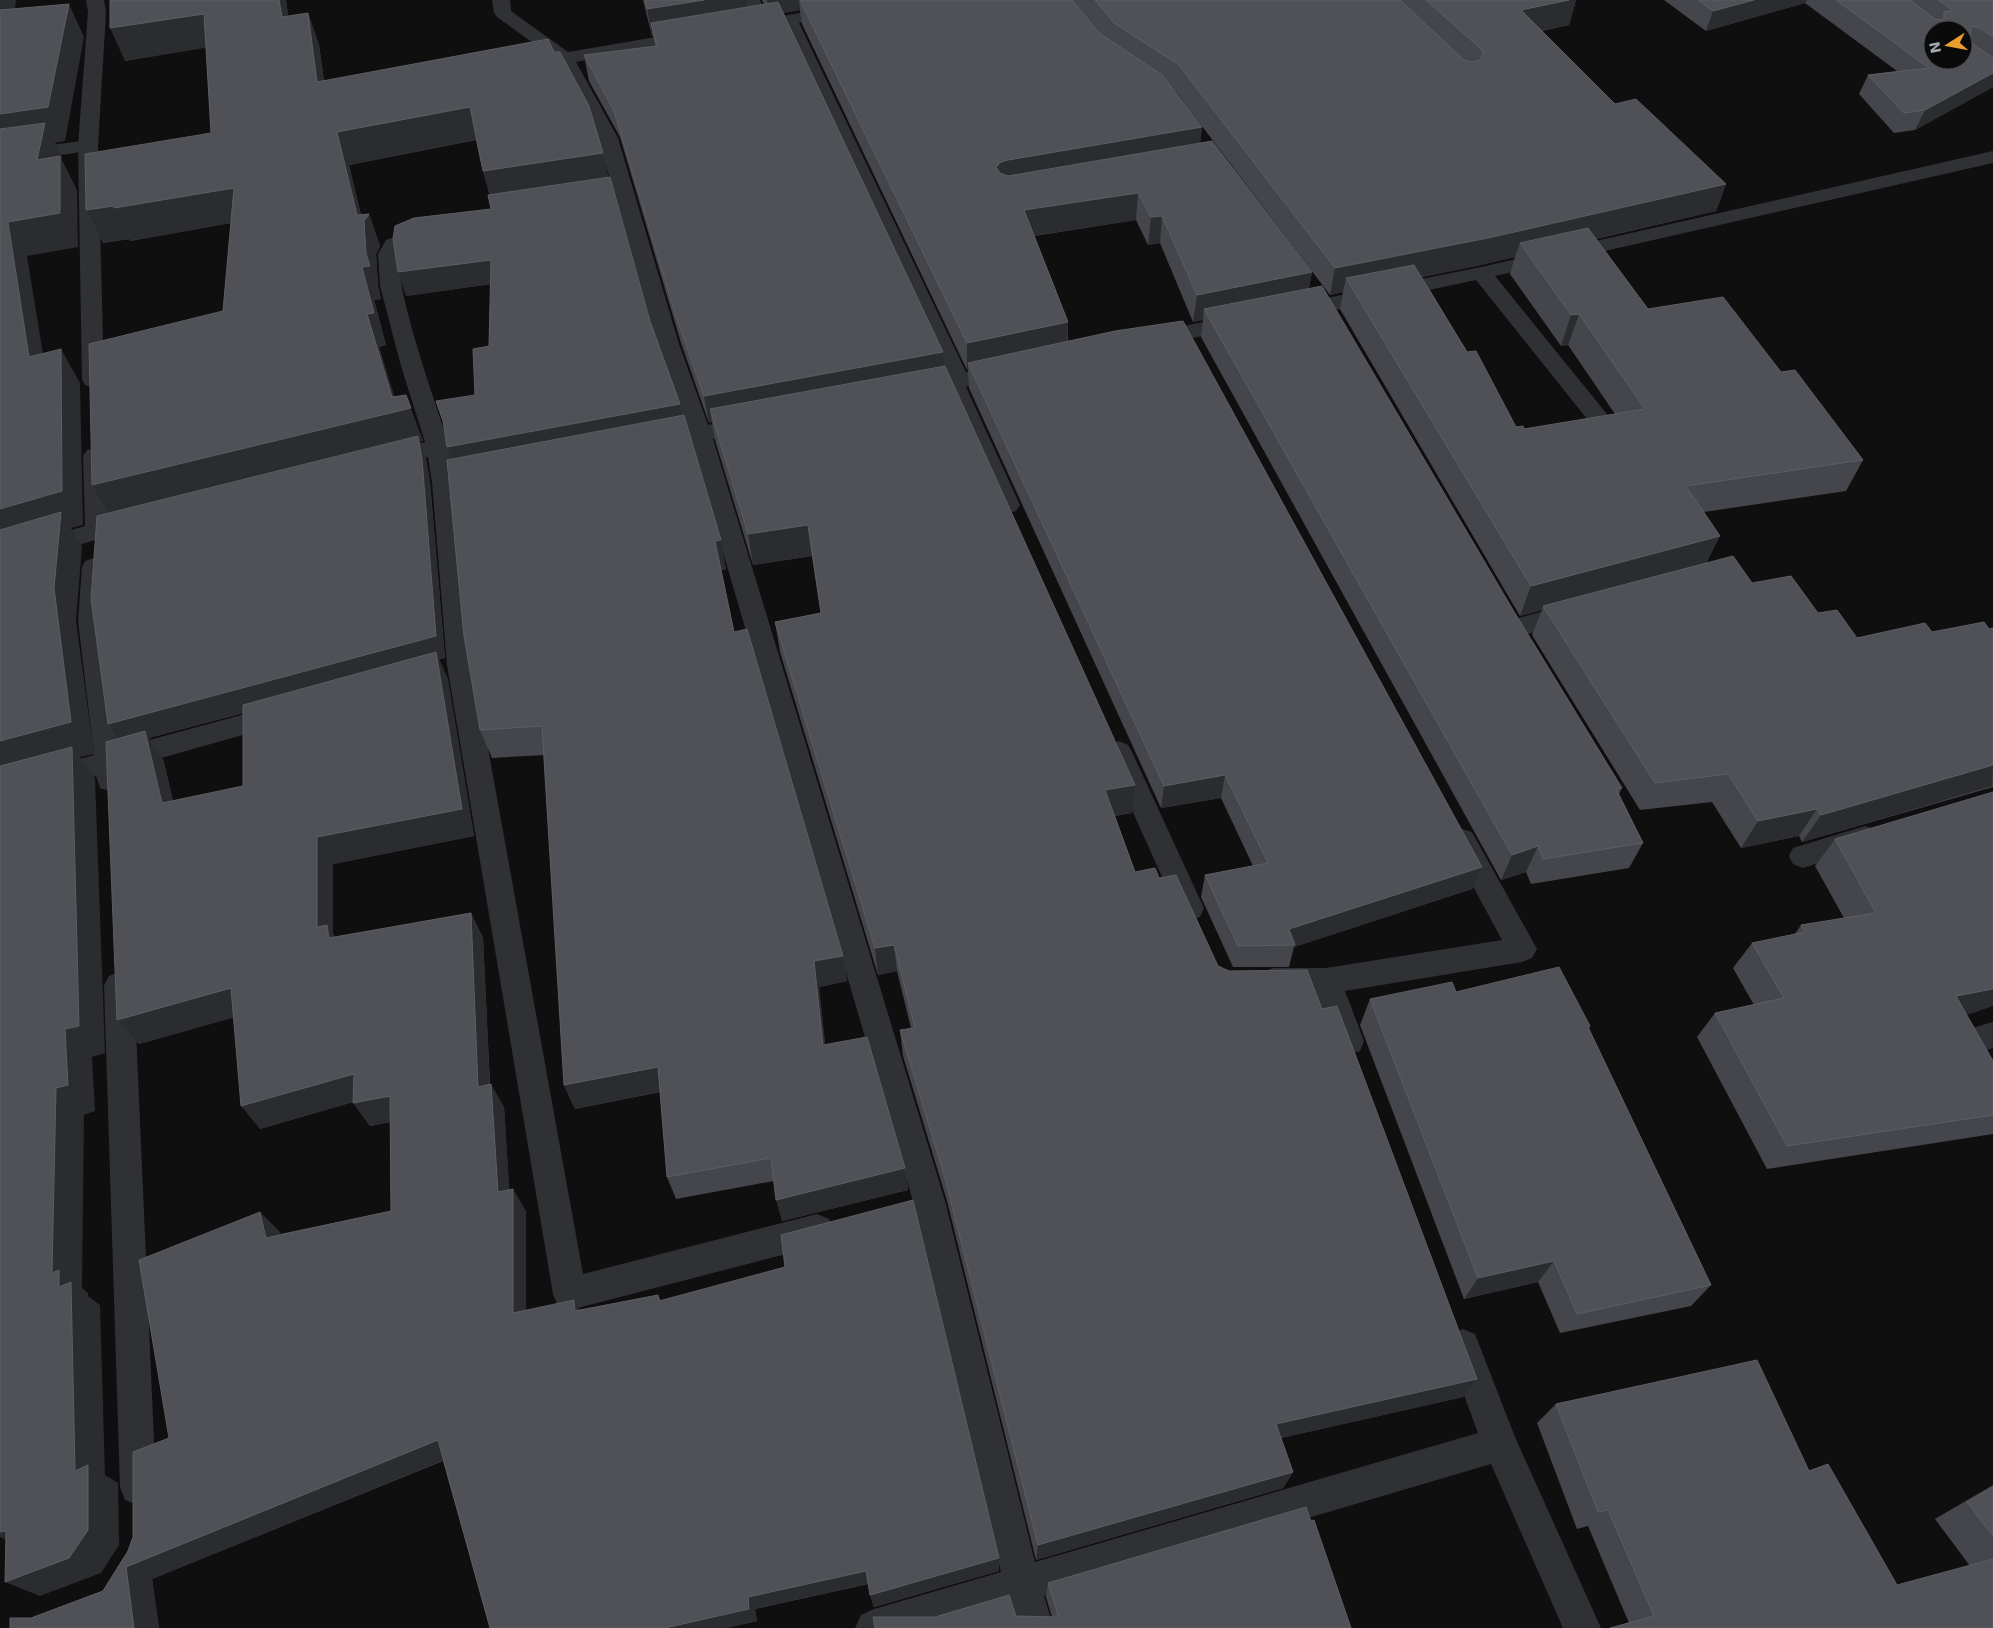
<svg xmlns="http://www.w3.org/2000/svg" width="1993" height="1628" font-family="'DejaVu Sans',sans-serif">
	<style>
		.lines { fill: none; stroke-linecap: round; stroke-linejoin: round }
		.service { fill: #303135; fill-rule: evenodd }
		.minor { fill: #303135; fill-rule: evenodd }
		.wall { fill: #45464b; fill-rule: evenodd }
		.shaded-wall { fill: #2b2c2f }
		.building { fill: #4f5156; stroke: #5c5e64; fill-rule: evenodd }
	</style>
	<rect width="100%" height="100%" fill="#0f0f10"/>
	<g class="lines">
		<!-- service -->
		<path class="service" d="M88,140l7,2 3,4 -3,4 -95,14v-12z"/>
		<!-- minor -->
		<g class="minor">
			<path d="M86,0h18l2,12 -8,134 6,234 -3,5 -8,2 -8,-2 -3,-5 -4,-234 10,-134z"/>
			<path d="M492,0h18l1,11 57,41 123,-21 6,1 3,4 -3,4 -6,1 -115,21 42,76 61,206 29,81 43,-9 8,3 3,5 -3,5 -46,10 232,762 90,361 443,-129 -32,-87 5,-12 12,-5 12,5 40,103 86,191h-38l-72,-164 -447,132 10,32h-38l-6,-21 -73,21h-82l6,-13 13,-6 127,-37 -88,-371 -222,-758 -37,8 -8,-3 -3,-5 3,-5 41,-9 -30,-85 -59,-206 -39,-74 -11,2 -6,-1 -3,-4 3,-4 8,-2 -53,-38 -3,-4z"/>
			<path d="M742,0h18l11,24 -3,4 -6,1 -6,-1z"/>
			<path d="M870,0h39l-3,4 -6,1 -101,18 167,349 39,-8 8,2 3,5 -3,5 -47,11 54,118 -4,6 -8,2 -8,-2 -4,-6 -49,-110 -30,5 -8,-2 -3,-5 3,-5 38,-8 -168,-360 3,-4 6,-1z"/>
			<path d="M1993,151v12l-498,113 124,153 3,5 -3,5 -8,3 -8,-3 -127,-159 -179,38 -8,-2 -3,-5 3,-5 8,-2 184,-37z"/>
			<path d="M428,224l7,2 3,4 -3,4 -34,14c-13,27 38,163 48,197 2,9 3,18 5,27l32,-6 8,2 4,6 -4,6 -38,8 17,177 110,609 234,-60 12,5 4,11 -4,11 -12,5 -247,64 -12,-4 -5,-12 -106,-629 -15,-183 -4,-25 -41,10 -8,-2 -4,-6 4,-6 46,-11 -24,-76 -21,-80 -2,-32 8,-14z"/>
			<path d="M1240,315l8,2 3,5 -3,5 -96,19 -8,-2 -3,-5 3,-5 8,-2z"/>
			<path d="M95,448l8,2 4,6 2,75 -4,6 -105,32v-18l85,-25 -2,-70 4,-6z"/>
			<path d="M94,558l9,3 3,6 -2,54 16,127 158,-43 9,3 4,7 -4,7 -9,3 -156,44 2,11 -4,8 -10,3 -10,-3 -4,-12 -96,27v-22l94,-26 -16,-134 4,-54 3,-6z"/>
			<path d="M1574,603l9,2 4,7 -4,7 -70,19 -9,-2 -4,-7 4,-7z"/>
			<path d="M1119,741l9,4 4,7 72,156 -4,9 -10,3 -10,-3 -4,-9 -70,-156 4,-7z"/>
			<path d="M1865,826l10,3 4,8 -4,8 -72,23 -10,-4 -4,-8 4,-8z"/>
			<path d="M1462,829l10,3 65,117 -5,9 -10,4 -177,29 19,50 -4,10 -11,3 -11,-3 -22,-57h-43l-10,-4 -5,-9 5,-9 10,-4h53l176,-28 -54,-100 4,-8z"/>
			<path d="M119,972l10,4 5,9 22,502 -5,13 -13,5 -13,-5 -5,-13 -16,-502 5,-9z"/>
			<path d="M1993,1022v26l-27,9 -11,-4 -4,-10 4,-10z"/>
		</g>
	</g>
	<!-- wall -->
	<g class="wall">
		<path d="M110,0h176l2,16 20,-3 11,32 5,36 230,-29 49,101 5,24 42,144 30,83 2,12 44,153 -5,1 13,62 109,324 4,25 -28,6 6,58 80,123 3,22 -126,31 -8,-40 -98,18 -9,-22 -7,-85 -85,17 -11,-24 -20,-330 -52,3 -12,-28 -28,-271 -5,-12 28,-52 14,-49 2,-62 -85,12 85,-87 -1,-14 -7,-24 -7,-31 -127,25 12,50 8,-1 11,32 -4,8 2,32 3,13 -7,1 12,45 -7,2 15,50 24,31 5,13h-3l6,18 4,23 15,176 -6,1 9,21 26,156 -141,28v70l2,3 136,-24 12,25 7,146 14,23 5,83 17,21v99h54l78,-15 3,6 338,270 -125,36 -4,-12 -2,-11 -113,25 2,12 -31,7h-236l-47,-167 -291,118 7,49h-149l21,-10 72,-27 25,-40 41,-113 111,-206v2l111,-23 -1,-89 -20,4 -17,-24 -93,27 -26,-112 -95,27 -22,-24 1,-281 -10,-226 115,-202 8,-88 -101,18 -1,-2 -26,4 -17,-33 125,-77 -5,-86 -81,14zM243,713v73l-70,15 -10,-42 -14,-21z"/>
		<path d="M643,0h104l1,7 16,-2 -2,-5h310l28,34 -28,-34h504l-7,25 -27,6 73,73 111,80 -10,27 -120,28 52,70 133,63 82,88 -17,31 -142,21 3,51 111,50 39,25 136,-10v159l-191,55 -3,-6 -58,12 -29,-46 -72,8 -108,-175 10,-25 -22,6 -180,-307 3,-17 -13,3 -154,-203 -3,-3 29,38 -2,16 112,129 -3,16 204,322 109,178 -3,6 24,49 -14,25 -98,16 -5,-12 -25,8 -300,-543 2,-17 -10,2 -33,-79 -12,2 -12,-25 -102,16 34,86v20l414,525 -10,22 -178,58 -5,20h-56l-32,-70 4,-22 48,-9 -32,-68 -60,10 -192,-420 -1,-18h-1l-165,-346 -2,-14 -17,3 161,353 188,447 -17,3 20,56 24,6 59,88 104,43 155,370 -14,18 -182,41 12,34 -10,16 -247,72 -89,-359 -44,-145 -3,-26 11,-2 -14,-57 -19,4 -98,-323 -5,-30 46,-9 -9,-57 -59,9 -38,-125 -3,-18 -3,1 -28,-80 -61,-206 -31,-56 -5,-26 71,-9 -2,-10h-1zM1515,257l-5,17 51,72 7,-1 47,69 -91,15 -8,-2 -49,-75 -45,-75 59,-12z"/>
		<path d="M1664,0h329v87l-78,43 -21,3 -35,-39 9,-19 29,-4 -92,-68 -99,28z"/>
		<path d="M1835,839l138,174 -7,1 27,47v73l-226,35 -70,-132 18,-24 39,-8 -21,-37 19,-25 43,-9 6,-9 43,-7 -29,-52z"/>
		<path d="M1456,992l134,34 -1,3 122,256 -20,21 -131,27 -22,-51 -74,17 -104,-274 10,-26z"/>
		<path d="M1556,1404l253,67 88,114 73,-19 -35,-47 58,-34v143l-364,-5 -41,-97 -11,3 -40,-106z"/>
		<path d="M1311,1521l40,107 -335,-12 36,1 -6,-20 2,-14z"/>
	</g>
	<!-- shaded-wall -->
	<g class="shaded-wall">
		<path d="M0,0h16l-2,23 -14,3z"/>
		<path d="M279,0h7l7,49 -11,-32z"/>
		<path d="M704,0h43l2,20 -98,3 2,13h-1l-5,-27z"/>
		<path d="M767,0h32l1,10 -31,6z"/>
		<path d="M1569,0h7l-7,25 -55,11 7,-26z"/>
		<path d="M1754,0h53l-2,3 -99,28 7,-20z"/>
		<path d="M69,4l15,33 -19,104 -10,2 7,14v3l15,30 1,57 -51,9 22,135 -20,-34 -21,-135 -8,-72v-36z"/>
		<path d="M308,13l11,32 9,70 -11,-33z"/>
		<path d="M204,14l13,32 -92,15 -15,-33z"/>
		<path d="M1993,73v14l-78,43 10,-20z"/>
		<path d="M470,107l9,32 -130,26 16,67 -1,-11 5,-7 11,32 -4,8 2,32 3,13 -7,1 12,45 -7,2 20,64 7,-16 17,46h-3l6,18 4,23 15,176 -6,1 9,21 26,156 -141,28v70l10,16 -26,-23v-90l120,-177 -288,78 14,21 17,71 -72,-106 3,-206 -19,-33 300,-88 -25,-83 -10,-99 -20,-83z"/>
		<path d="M1202,127l-3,27 -203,40v-27l5,-5 7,-2z"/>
		<path d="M603,153l7,32 -118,19 -9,-33z"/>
		<path d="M1726,184l-10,27 -188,43 -8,-11 -5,14 -34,8 -127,25 -8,-12 -3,14 -13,3 5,-27z"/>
		<path d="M234,188l14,32 -118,21 -1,-2 -26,4 -17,-33z"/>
		<path d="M1138,193l-2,27 -112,17v-27z"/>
		<path d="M1162,216l-2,27 -12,2 3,-28z"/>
		<path d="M491,260l7,23 -92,13 -8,-24z"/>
		<path d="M1312,272l-5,27 -103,10 -1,11 -10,2 4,-27z"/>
		<path d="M1579,314l-11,31 -7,1 10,-31z"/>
		<path d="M1068,322l-1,27 -99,14v7h-1v-27z"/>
		<path d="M61,349l19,34 3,142 -12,3 11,18 -6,75 18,133 -14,3 15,21 10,275 -13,4 3,54 -11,4 -2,173 6,5v3l12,9 5,170 13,8 1,62 -18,28 -61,23 -35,-14 70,-111 -16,-184 -7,-14 -52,-494v-270z"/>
		<path d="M943,352l1,27 -234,30 2,13 -3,1 -5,-27z"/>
		<path d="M680,404l4,24 -229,42 -8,-23z"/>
		<path d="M808,525l4,31 -59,9 -5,-31z"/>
		<path d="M1720,536l-15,30 -162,40 -1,4 -22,6 11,-30z"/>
		<path d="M721,540l5,29 -5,1 -6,-29z"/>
		<path d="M1993,765l-1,21 -190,56 19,-27z"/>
		<path d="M1225,775l-4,23 -60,10 3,-22z"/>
		<path d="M1135,785l-3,28 -30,5 3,-28z"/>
		<path d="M1817,809l-18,27 -58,12 17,-27z"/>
		<path d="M1538,846l-12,26 -25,8 11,-25z"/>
		<path d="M1482,867l-10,22 -178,58 1,-2 -6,-16z"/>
		<path d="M471,913l12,25 8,172 -13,-23z"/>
		<path d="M894,945l3,26 -19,4 -3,-27z"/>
		<path d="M843,956l4,25 -28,6 9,82 -5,-24 -9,-84z"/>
		<path d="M231,988l19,25 -111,31 -22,-24z"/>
		<path d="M1993,989v17l-20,7 -40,8 23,-25z"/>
		<path d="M658,1067l9,23 -92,19 -11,-24z"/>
		<path d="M354,1074l16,23 -110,32 -19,-23z"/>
		<path d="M491,1084l13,23 7,106 -13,-21z"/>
		<path d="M390,1096l16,23 -36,7 -17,-23z"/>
		<path d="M905,1168l3,22 -126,31 -6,-21z"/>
		<path d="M513,1189l13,22v121l-13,-19z"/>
		<path d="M260,1212l20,20 6,26 -20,-20z"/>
		<path d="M1554,1261l-16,21 -74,17 14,-21z"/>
		<path d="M574,1300l12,19 -11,-8z"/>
		<path d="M1477,1379l-14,18 -195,44 8,-17z"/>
		<path d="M438,1440l16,16 -302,123 7,49h-25l-8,-61z"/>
		<path d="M1293,1472l-10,16 -247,72 2,-15z"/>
		<path d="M6,1531l21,19 -27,-13v-5z"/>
		<path d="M999,1558v13l-125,36 -4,-12z"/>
		<path d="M866,1571l4,12 -115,26 2,12 -31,7h-61l83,-31z"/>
	</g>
	<!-- building -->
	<g class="building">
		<path d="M110,0h169l3,17 26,-4 9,69 231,-43 6,13h6l29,54 14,47 -120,18 -13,-64 -133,25 20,83 12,-1 -5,7 2,32 4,13 -8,1 12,46 -7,1 25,83 14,-2 5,13 -319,77 -3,-141 134,-33 11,-123 -120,20v-2l-28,4 -1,-56 126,-21 -7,-119 -94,14z"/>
		<path d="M645,0h59l-57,9z"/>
		<path d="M800,0h272l27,33 63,42 40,52 -194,33 -7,2 -5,5 4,6 8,3 204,-35 100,131 -115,23 -35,-79 -11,1 -13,-24 -114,17 44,112 -101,21z"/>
		<path d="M1095,0h305l64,60 8,2 8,-2 3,-7 -2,-4 -55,-49h143l-48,10 94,94 21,-5 90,85 -238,54 -153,30 -156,-203 -65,-42z"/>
		<path d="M1698,0h56l-41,11z"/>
		<path d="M1836,0h74l25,19 9,1v-8l7,-1v-2l-13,-9h55v37l-13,-9 -7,-2 -2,2 -1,14 23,16v15l-68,37 -21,3 -36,-38 61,-7zM1933,30h30v30h-30z"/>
		<path d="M778,2l165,350 -239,44 -28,-79 -62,-206 -30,-56 73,-9 -6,-23z"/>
		<path d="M69,4l-21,103 -48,7v-104z"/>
		<path d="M45,123l-8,37 23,-4v57l-52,9 21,135 32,-8 1,142 -62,18v-380z"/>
		<path d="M610,177l40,144 30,83 -233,43 -4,-26 -7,-20 39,-6 -2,-46 16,-3 2,-86 -93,12 -5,-33 2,-13 19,-8 77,-9 -3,-14z"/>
		<path d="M1588,228l60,81 75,-12 58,75 14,-2 68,90 -177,26 34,50 -189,50 -185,-308 68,-13 53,87 9,-1 40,76 7,-1 1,3 121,-20 -66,-95 -8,1 -51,-72z"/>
		<path d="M1322,286l191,324 109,178 -6,1 27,54 -100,16 -5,-13 -26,9 -308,-546z"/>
		<path d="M1183,321l299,546 -193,62 6,16 -57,1 -33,-71 63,-12 -43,-88 -61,11 -196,-423 147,-32z"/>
		<path d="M945,366l190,419 -30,5 30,82 20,-4 4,10 17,-3 42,91 11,5 78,-1 15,39 15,-3 140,373 -201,45 17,48 -255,73 -93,-367 -45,-148 15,-2 -21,-83 -19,3 -100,-326 46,-9 -13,-88 -60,9 -38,-125z"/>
		<path d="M684,415l37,125 -6,1 19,91 13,-3 96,327 -29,5 9,84 44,-8 38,131 -129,32 -5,-42 -104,19 -9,-110 -94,18 -22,-359 -62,4 -16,-94 -17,-176z"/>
		<path d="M418,436l4,23 14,177 -328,88 -17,-125 6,-83z"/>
		<path d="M61,512l-7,76 17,134 -71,19v-211z"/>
		<path d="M1733,556l19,27 39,-7 27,37 19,-3 20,28 68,-15 7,9 52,-10 5,7 4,-1v137l-172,50 -4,-6 -59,12 -30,-47 -73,9 -112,-177z"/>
		<path d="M436,652l26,157 -145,28v90l10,-2 2,13 142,-25 7,174 13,-3 7,108 15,-3v124l61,-13 1,11 83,-16 1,6 126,-34 -4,-32 132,-35 86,358 -129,37 -4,-24 -118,26 1,12 -84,19h-175l-52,-188 -312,127 8,61h-124v-10h21l72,-27 25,-40 5,-14v-85l36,-14 -30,-178 121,-48 6,26 125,-27 -1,-115 -37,7 1,-29 -113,32 -10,-118 -114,32 -11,-278 39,-11 17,72 81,-17v-81z"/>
		<path d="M72,747l7,279 -14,3 3,56 -12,3 -4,185 7,-3v17l12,-5 4,189 13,-6v65l-19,28 -64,24 1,-51 -6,1v-766z"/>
		<path d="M1993,792v197l-37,7 37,65v54l-206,31 -72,-133 69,-15 -32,-55 53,-11 -4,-7 75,-12 -41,-74z"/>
		<path d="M1559,967l31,59 -2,1 123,258 -134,29 -23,-53 -76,17 -108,-279 82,-17 4,10z"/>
		<path d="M1757,1360l52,111 19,-7 69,121 96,-26v69h-383l44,-12 -46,-106 -10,2 -42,-108z"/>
		<path d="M1993,1487v49l-26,-34z"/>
		<path d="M1306,1507l5,14 3,-1 37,108h-476l-2,-11h62l74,-22 7,21 40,1 2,-3 -10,-31z"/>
	</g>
	<!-- north arrow -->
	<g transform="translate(1948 45) rotate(259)"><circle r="24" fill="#0a0a0b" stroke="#46494d"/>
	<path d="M0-4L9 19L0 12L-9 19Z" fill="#ea9e2e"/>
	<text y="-8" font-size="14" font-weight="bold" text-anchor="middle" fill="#a1a7b1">N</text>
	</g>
</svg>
